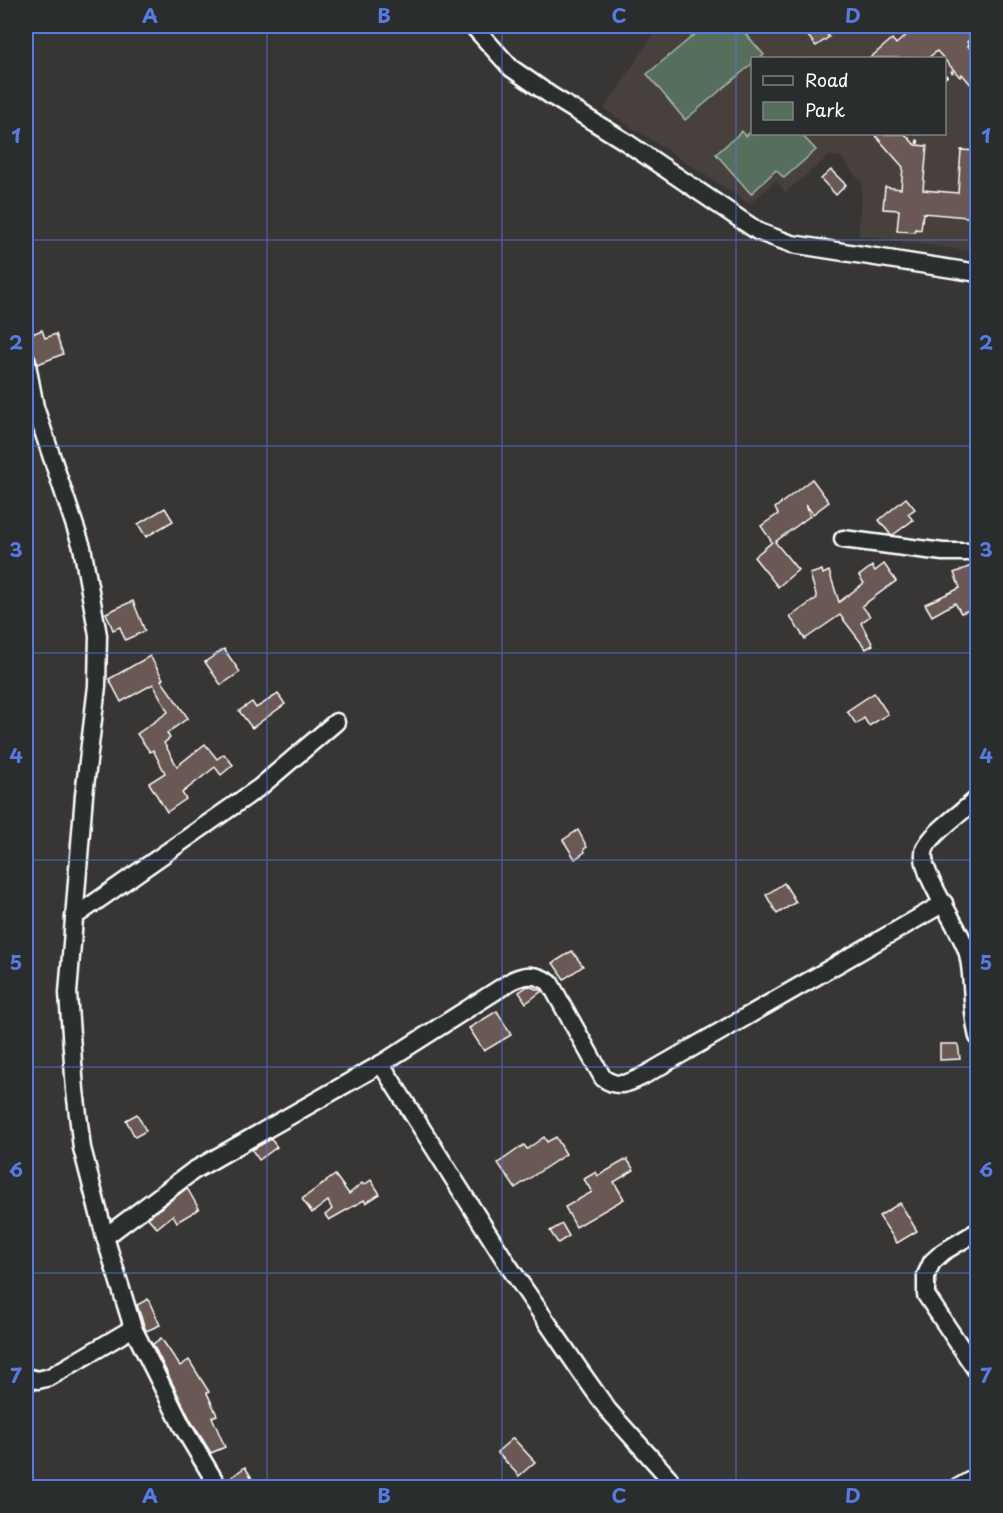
<svg xmlns="http://www.w3.org/2000/svg" width="1003" height="1513" font-family="'Playpen Sans',sans-serif">
	<style>
		.built { fill: #46403e; fill-rule: evenodd }
		.green { fill: #566e5c; stroke: #aab6ae; stroke-width: 1.5 }
		.building { fill: #695852; stroke: #fff; stroke-width: 1.5 }
		.lines { fill: none; stroke-linecap: round; stroke-linejoin: round }
		.minor-casing { stroke: #fff; stroke-width: 21 }
		.path { stroke: #fff; stroke-width: 3; stroke-dasharray: 4.5 4.5; stroke-linecap: butt }
		.minor { stroke: #2a2d2e; stroke-width: 16 }
		.grid { fill: none; stroke: #567ae2; stroke-width: 1.5; stroke-opacity: 0.55 }
		.neatline { fill: none; stroke: #567ae2; stroke-width: 2 }
		.grid-label { font-size: 20px; text-anchor: middle; font-weight: bold; fill: #567ae2 }
	</style>
	<rect width="100%" height="100%" fill="#373635"/>
	<filter id="ink" filterUnits="userSpaceOnUse"><feTurbulence type="fractalNoise" baseFrequency=".0167" numOctaves="2"/><feDisplacementMap in="SourceGraphic" scale="12" xChannelSelector="R" yChannelSelector="G"/><feConvolveMatrix kernelMatrix="1 2 1 2 8 2 1 2 1" color-interpolation-filters="sRGB"/></filter>
	<g filter="url(#ink)">
		<!-- built -->
		<path class="built" d="M659,26h318v226l-119,-17 4,-51 -21,-27 -12,-1 -43,36 -10,-11 -27,23 -145,-95zM752,58h192v76h-192z"/>
		<!-- green -->
		<g class="green">
			<path d="M705,26h34l25,29 -4,3h-8v6l-67,56 -38,-46z"/>
			<path d="M752,130v4h49l15,16 -32,28 -8,-8 -25,24 -35,-40 26,-23 4,5z"/>
		</g>
		<!-- building -->
		<g class="building">
			<path d="M800,26h20l9,11 -13,9z"/>
			<path d="M917,26h61v7l-11,9 2,3 -1,1 10,12v35l-16,-19 -2,3 -23,-26 -9,7h-58l22,-19 4,5z"/>
			<path d="M874,134h31l10,11 12,1 -4,44 35,3 3,-43 17,1v67l-55,-5 -2,17 -6,-1v3l-18,-1 2,-21 -16,-1 2,-22 16,2 2,-22z"/>
			<path d="M831,170l15,15 -10,10 -15,-16z"/>
			<path d="M42,330l3,8 11,-4 7,20 -25,10 -11,-28z"/>
			<path d="M812,479l17,23 -16,12 -7,-9 4,11 -35,26 23,28 -20,17 -24,-30 18,-15 -11,-16 17,-12 -3,-6z"/>
			<path d="M906,498l9,11 -7,5 5,6 -20,15 -3,-1 -11,-14z"/>
			<path d="M165,508l8,13 -27,16 -8,-13z"/>
			<path d="M978,563v44l-17,6 -6,-10 -23,13 -7,-12 35,-16 -6,-15z"/>
			<path d="M884,564l12,17 -34,25 8,10 -9,7 12,22 -7,4 -26,-34 -35,24 -15,-22 27,-19 -7,-24 12,-4 1,4 6,-3 10,31 25,-19 -5,-7 13,-10 3,5z"/>
			<path d="M133,601l12,30 -20,9 -5,-13 -7,3 -7,-17z"/>
			<path d="M224,649l16,23 -19,13 -16,-23z"/>
			<path d="M150,656l13,23 -2,1 27,38 -21,15 3,5 -6,5 13,23 28,-22 12,15 7,-5 9,11 -12,10 -6,-8 -33,26 4,6 -19,13 -18,-29 16,-10 -12,-23 -3,2 -13,-18 31,-22 -15,-28 -32,18 -12,-23z"/>
			<path d="M874,693l14,21 -19,12 -5,-8 -8,6 -9,-13z"/>
			<path d="M278,694l7,10 -33,24 -13,-17 13,-9 4,6z"/>
			<path d="M578,830l9,17 -3,2 1,3 -10,7 -12,-19z"/>
			<path d="M784,883l12,19 -19,12 -11,-19z"/>
			<path d="M572,951l11,15 -19,13 -11,-16z"/>
			<path d="M528,986l14,5 -16,12 -7,-11z"/>
			<path d="M497,1011l14,24 -27,16 -15,-23z"/>
			<path d="M940,1044h18l2,15 -20,1z"/>
			<path d="M137,1114l9,17 -11,6 -9,-17z"/>
			<path d="M544,1137l3,5 9,-5 10,17 -51,34 -17,-25 26,-18 3,4z"/>
			<path d="M271,1139l6,8 -18,13 -7,-10z"/>
			<path d="M627,1159l7,11 -20,12 10,17 -48,28 -11,-20 27,-15 -8,-13 12,-7 2,4z"/>
			<path d="M335,1175l14,19 13,-11 2,2 7,-5 9,14 -14,9 -2,-3 -35,20 -4,-5 7,-6 -4,-8 -16,12 -10,-14z"/>
			<path d="M187,1188l12,21 -22,13 -4,-7 -16,13 -9,-10z"/>
			<path d="M900,1203l17,28 -20,12 -18,-27z"/>
			<path d="M562,1224l7,12 -11,7 -8,-12z"/>
			<path d="M148,1299l12,26 -14,6 -9,-26z"/>
			<path d="M161,1338l19,28 9,-6 20,32 -2,1 10,22 -5,2 13,30 -14,6 -20,-32 -38,-77z"/>
			<path d="M513,1438l22,24 -16,14 -22,-24z"/>
			<path d="M245,1467l13,21h-19l-7,-11z"/>
		</g>
		<g class="lines">
			<!-- minor casing -->
			<g class="minor-casing">
				<g id="minor">
					<path d="M473,26l38,42 39,27 73,45 136,92 33,12 186,29"/>
					<path d="M26,359l9,48 47,140 16,88 -1,51 -13,109 -16,198 7,97 7,58 23,89 28,91 49,98 37,62"/>
					<path d="M843,539l100,13h35"/>
					<path d="M978,798c-14,13 -53,39 -54,55 -3,23 37,75 44,101 6,26 3,56 10,83"/>
					<path d="M74,917l186,-130 76,-65"/>
					<path d="M381,1064l127,201 73,107 27,38 61,68"/>
					<path d="M978,1231l-35,21 -11,10 -6,13v20l52,78"/>
					<path d="M105,1237l88,-66 188,-107 132,-84c14,-6 24,-6 37,3l53,95c15,11 26,5 40,-2l301,-173"/>
					<path d="M26,1377l12,3 12,-3 83,-49"/>
					<path d="M957,1488l21,-12"/>
				</g>
			</g>
			<!-- path -->
			<g class="path">
				<path d="M944,78l9,-7"/>
				<path d="M917,144l2,-10"/>
			</g>
			<!-- minor -->
			<use href="#minor" class="minor"/>
		</g>
	</g>
	<!-- grid -->
	<path class="grid" d="M267,26v1462M502,26v1462M736,26v1462M26,240h952M26,446h952M26,653h952M26,860h952M26,1067h952M26,1273h952"/>
	<!-- margin -->
	<rect width="1003" height="1513" fill="none" stroke="#2a2d2e" stroke-width="66"/>
	<!-- legend -->
	<rect x="751" y="57" width="195" height="78" fill="#2a2d2e" stroke="#7f8182" stroke-width="1.5"/>
	<rect x="763" y="76" width="30" height="9" fill="#2a2d2e" stroke="#7f8182" stroke-width="1.5"/>
	<text x="805" y="87" font-size="18" fill="#ffffff">Road</text>
	<rect x="763" y="102" width="30" height="18" fill="#566e5c" stroke="#7f8182" stroke-width="1.5"/>
	<text x="805" y="117" font-size="18" fill="#ffffff">Park</text>
	<rect x="33" y="33" width="937" height="1447" class="neatline"/>
	<g class="grid-label">
		<text x="150" y="23">A</text>
		<text x="384" y="23">B</text>
		<text x="619" y="23">C</text>
		<text x="853" y="23">D</text>
		<text x="16" y="143">1</text>
		<text x="986" y="143">1</text>
		<text x="16" y="350">2</text>
		<text x="986" y="350">2</text>
		<text x="16" y="557">3</text>
		<text x="986" y="557">3</text>
		<text x="16" y="763">4</text>
		<text x="986" y="763">4</text>
		<text x="16" y="970">5</text>
		<text x="986" y="970">5</text>
		<text x="16" y="1177">6</text>
		<text x="986" y="1177">6</text>
		<text x="16" y="1383">7</text>
		<text x="986" y="1383">7</text>
		<text x="150" y="1503">A</text>
		<text x="384" y="1503">B</text>
		<text x="619" y="1503">C</text>
		<text x="853" y="1503">D</text>
	</g>
</svg>
